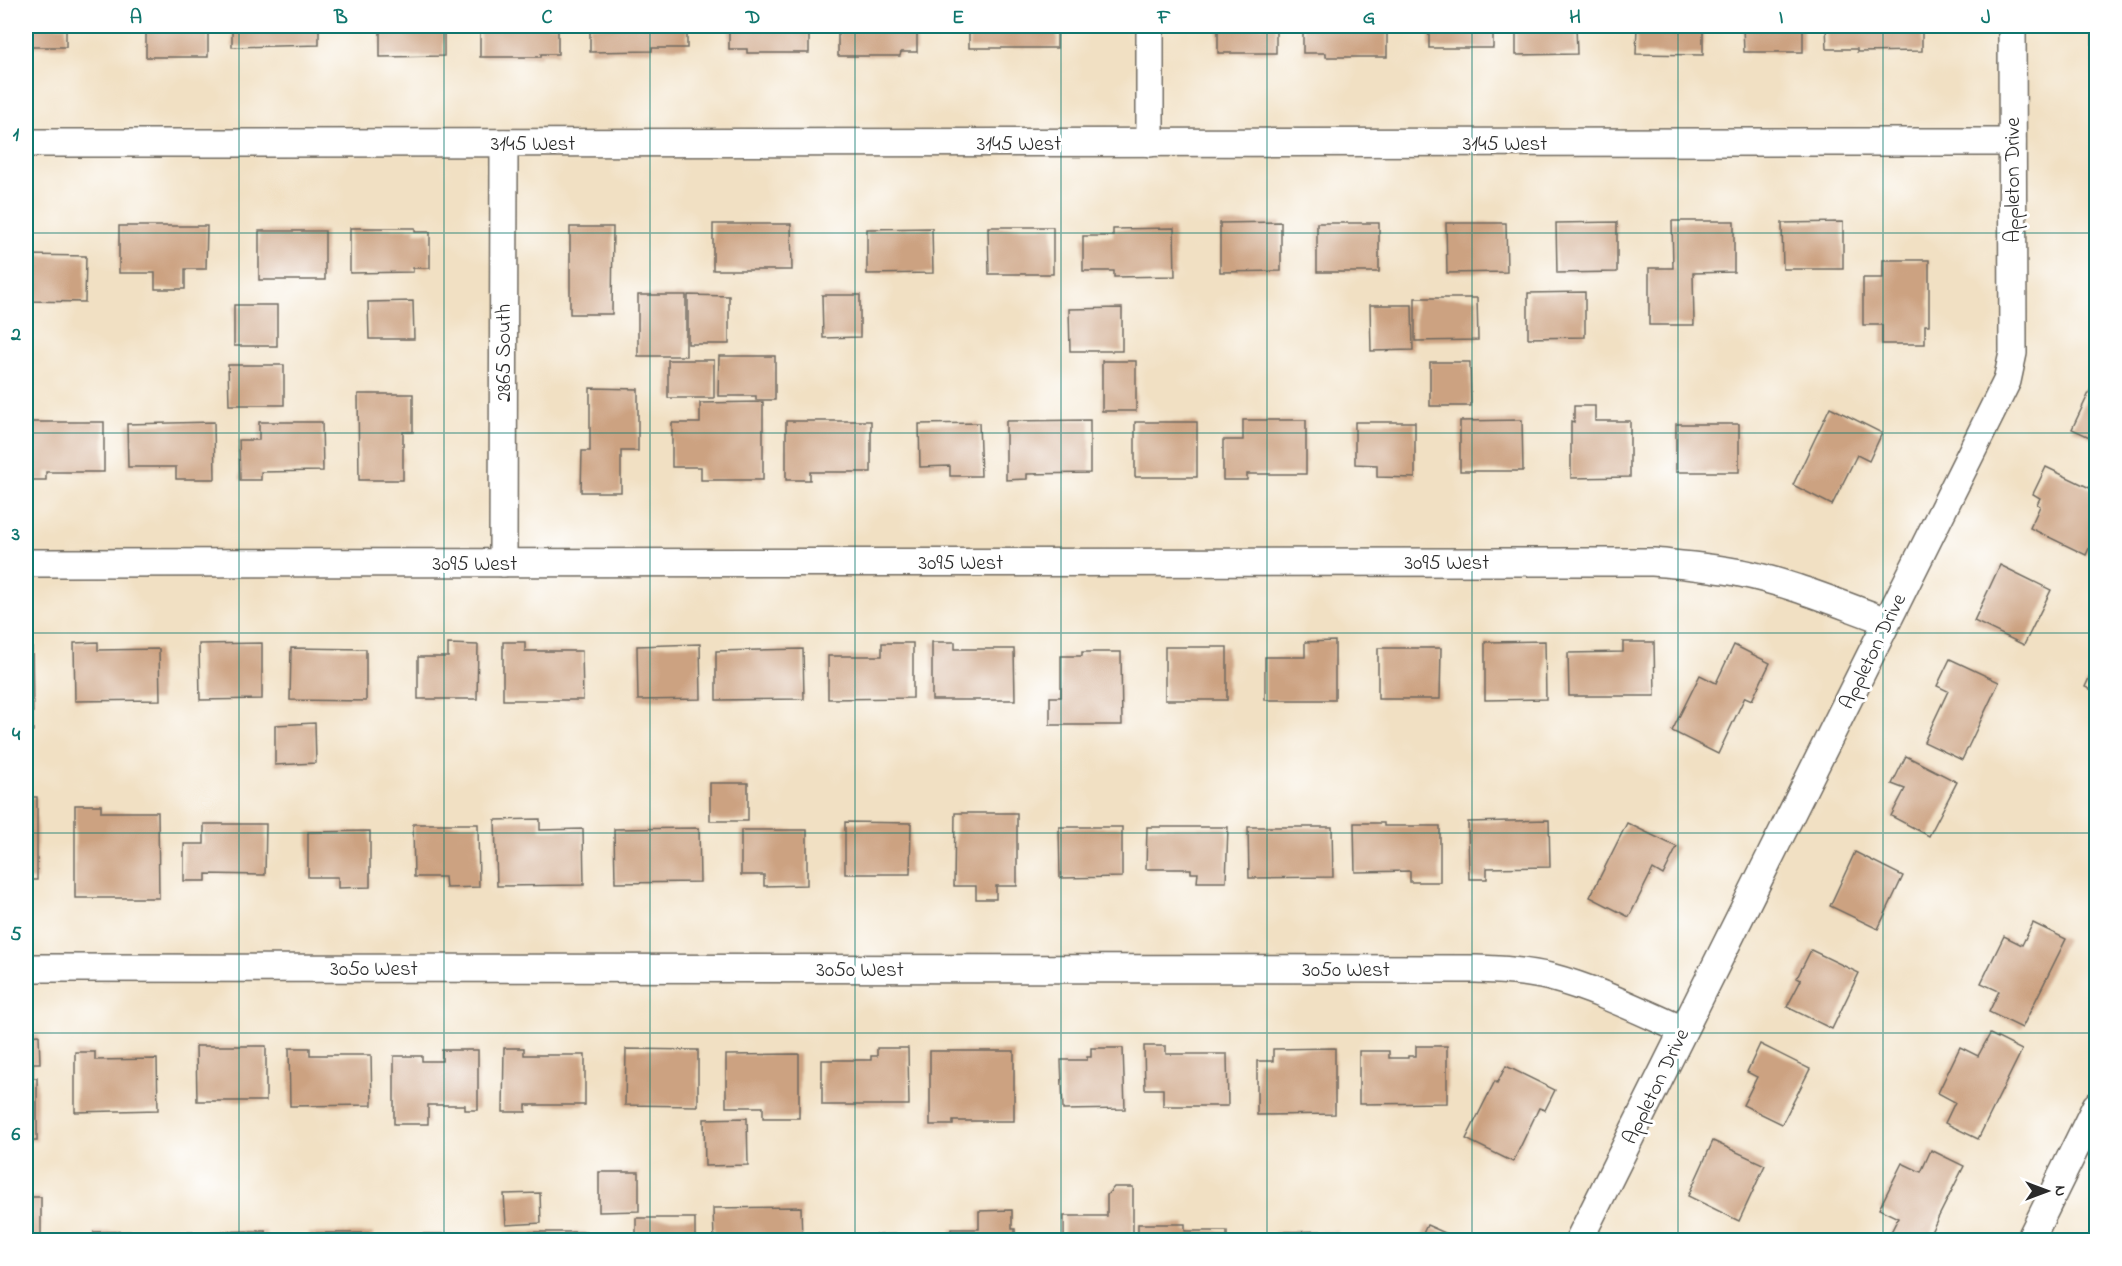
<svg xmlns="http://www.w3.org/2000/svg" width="2122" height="1266" font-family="'Indie Flower',sans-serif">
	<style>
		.building { fill: #cca281 }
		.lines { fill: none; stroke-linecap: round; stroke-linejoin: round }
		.street-casing { stroke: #706a60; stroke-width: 30 }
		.street { stroke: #fff; stroke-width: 27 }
		.grid { fill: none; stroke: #0f766e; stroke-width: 1.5; stroke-opacity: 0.55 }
		.labels { text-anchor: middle; stroke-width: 6; stroke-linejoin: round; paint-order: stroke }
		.street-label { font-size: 21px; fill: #2b2b2b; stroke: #fff }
		.neatline { fill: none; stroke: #0f766e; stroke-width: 2 }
		.grid-label { font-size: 20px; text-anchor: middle; font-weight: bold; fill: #0f766e }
	</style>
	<rect width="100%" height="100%" fill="#fff"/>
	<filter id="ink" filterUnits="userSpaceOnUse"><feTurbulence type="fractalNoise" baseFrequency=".0167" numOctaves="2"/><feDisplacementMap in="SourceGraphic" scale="12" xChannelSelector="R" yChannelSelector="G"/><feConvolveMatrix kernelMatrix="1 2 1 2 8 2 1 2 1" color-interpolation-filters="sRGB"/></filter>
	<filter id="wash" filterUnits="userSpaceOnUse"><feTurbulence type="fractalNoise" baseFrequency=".008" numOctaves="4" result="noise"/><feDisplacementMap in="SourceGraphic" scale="24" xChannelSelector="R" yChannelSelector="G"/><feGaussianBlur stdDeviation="1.35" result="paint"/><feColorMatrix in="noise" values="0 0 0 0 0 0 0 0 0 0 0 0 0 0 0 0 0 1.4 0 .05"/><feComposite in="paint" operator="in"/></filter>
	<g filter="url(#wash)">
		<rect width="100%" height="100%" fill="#f1e0c3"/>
		<g id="blocks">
			<!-- building -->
			<g class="building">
				<rect x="26" y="26" width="40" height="21"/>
				<rect x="146" y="26" width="62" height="31"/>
				<path d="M232,26h87v19l-87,2z"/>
				<path d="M380,26h64v30l-64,1z"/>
				<path d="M480,26h78v28h-17v3h-61z"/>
				<path d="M590,26h97v22h-35v3l-62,1z"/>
				<path d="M729,26h80v27h-62v-4h-18z"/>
				<path d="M838,26h79v26h-16l-1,4h-62z"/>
				<rect x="969" y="26" width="88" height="22"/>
				<rect x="1218" y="26" width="58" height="27"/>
				<path d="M1303,26h84v31h-61v-4h-23z"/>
				<rect x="1429" y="26" width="64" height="22"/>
				<path d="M1516,26h60l1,28 -61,1z"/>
				<path d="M1637,26h66v29l-67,-1z"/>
				<path d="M1743,26h60v26h-59z"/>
				<path d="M1826,26h96v25l-65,1v-3h-30z"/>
				<path d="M2092,26h4v69h-3z"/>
				<path d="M1672,221h62v51l-41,1 1,52h-45v-57h24z"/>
				<path d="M1281,222v49l-61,1v-49z"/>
				<path d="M1617,222v50l-60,1 -1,-50z"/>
				<path d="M1843,222v47h-60l-1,-46z"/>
				<rect x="1317" y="223" width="62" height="49"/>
				<path d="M1446,223h60l1,49 -60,1z"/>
				<path d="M713,224h78l1,46h-79z"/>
				<path d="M119,226h88l-1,43h-21v20h-30v-16h-36z"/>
				<path d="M570,227h43l-1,87h-42z"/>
				<path d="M988,227h65v47h-64z"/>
				<path d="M350,228h65v4h15v36h-17v4l-63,1z"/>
				<path d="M932,228l1,45 -66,1v-45z"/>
				<path d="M1174,228l1,48 -61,1v-6h-31v-35h30v-7z"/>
				<rect x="259" y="231" width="66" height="49"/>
				<path d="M26,255l60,1 -1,46 -59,-1z"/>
				<path d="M1883,260h46v65h-4v19h-43v-19h-19v-47h20z"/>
				<path d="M1585,292v45l-57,1v-45z"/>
				<rect x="638" y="295" width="48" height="61"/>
				<path d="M688,295l41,1v48h-41z"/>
				<path d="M822,295h38v42l-37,1z"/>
				<path d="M1415,298h62l1,42 -63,1z"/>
				<path d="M413,301l1,38h-45l-1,-37z"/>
				<rect x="234" y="305" width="43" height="41"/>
				<path d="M1370,305h42l1,45 -42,1z"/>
				<path d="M1122,308v43h-52l-1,-42z"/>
				<path d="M719,356h56v44h-19v-4h-38z"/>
				<rect x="668" y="360" width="46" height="38"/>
				<rect x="1102" y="361" width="34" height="50"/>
				<path d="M1430,362h40l1,44h-41z"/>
				<path d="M228,365h56v40h-55z"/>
				<path d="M2096,378v62l-24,-11z"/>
				<path d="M590,388l48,1v62h-17v41h-40l1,-41h8z"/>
				<path d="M358,394h55v38h-10v48h-44z"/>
				<path d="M763,402v78h-62v-13h-29v-44h28v-20z"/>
				<path d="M1574,406h21v15h35v56l-59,1v-57l3,1z"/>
				<path d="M1830,407l52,26 -13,28 -12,-6 -25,50 -39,-20z"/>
				<path d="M1090,420v53l-63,1v5l-21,1v-59z"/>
				<path d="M1243,420h63v54h-59v6h-24v-40h20z"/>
				<path d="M1522,420l1,51h-63v-50z"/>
				<path d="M786,421h85v51h-61v8h-24z"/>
				<path d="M26,422h78v50h-58v8h-20z"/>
				<path d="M214,422l1,57h-39v-12h-48l-1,-43z"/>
				<path d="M259,422h63l1,49 -62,1v8h-21l-1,-40h20z"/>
				<rect x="1135" y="422" width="62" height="55"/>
				<path d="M1355,422h60v56l-38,-1v-12l-22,-1z"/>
				<path d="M979,423l2,53h-31v-10l-30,1 -1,-43z"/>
				<rect x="1676" y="424" width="63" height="48"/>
				<path d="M2046,467l50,24v42l-10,22 -56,-27 10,-22 -3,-2 3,-6 -7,-4z"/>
				<path d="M2000,565l51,25 -27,55 -50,-24z"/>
				<path d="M26,629h6l1,102h-7z"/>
				<path d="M1335,641v59h-70v-43h40v-15z"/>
				<path d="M1545,641l1,58 -61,1v-58z"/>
				<path d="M98,642v8l61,-1 1,51 -85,1 -1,-58z"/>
				<path d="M503,642h22v9h57l1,49h-80z"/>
				<path d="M932,642h23v7h59l1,51h-83z"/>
				<path d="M1623,642h31l1,54h-86l-1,-43 55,-1z"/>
				<path d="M262,643v56l-62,1 -1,-56z"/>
				<path d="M882,643h31v55l-85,1v-43h54z"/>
				<path d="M448,644l30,1 -1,54h-59v-42h30z"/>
				<path d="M700,644l1,55 -63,1 -1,-54z"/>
				<path d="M1734,645l36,18 -18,37 -7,-3 -27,57 -46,-23 28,-56 16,8z"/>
				<rect x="1165" y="647" width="62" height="53"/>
				<path d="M291,648l75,1v52l-76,-1z"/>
				<path d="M1378,648h63l-1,51h-62z"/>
				<path d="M803,649l1,50 -88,1v-49z"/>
				<path d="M1082,652h39l1,73h-72v-28h11v-41h21z"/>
				<path d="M1950,659l49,23 -37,78 -38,-18 24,-51 -11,-5z"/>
				<path d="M2096,663v29l-11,-5z"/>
				<path d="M315,723l1,40 -41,2v-40z"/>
				<path d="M1906,756l51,26 -28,54 -38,-20 14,-27 -13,-5z"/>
				<rect x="710" y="783" width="38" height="38"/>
				<rect x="26" y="797" width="11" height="83"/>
				<path d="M75,805h26v7h57l1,86h-84z"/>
				<path d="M955,813h62v73h-21v13h-20v-13h-22z"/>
				<path d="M540,819v11l43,-1 1,56 -87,1 -2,-66z"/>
				<path d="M1549,820l1,47 -63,1v11h-18l-1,-57z"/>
				<path d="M845,822l66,1 -1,51h-65z"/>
				<path d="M1354,823h30v3h56v56h-30v-11l-55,1z"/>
				<path d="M1627,823l50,24 -14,28 -10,-6 -24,48 -39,-20z"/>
				<path d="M204,824h62l-1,51 -59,-1v7h-22v-37h20z"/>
				<path d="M413,824h65l1,63 -33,1 -1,-11h-31z"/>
				<path d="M1059,827h63v50l-62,1z"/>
				<path d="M1147,827h81l-2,55h-29l1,-9h-7v-4h-45z"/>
				<path d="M1248,827h84l1,50 -84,1z"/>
				<path d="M699,828l1,54 -85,1 -1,-54z"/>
				<path d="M741,830h66v55l-43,1v-11h-23z"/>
				<path d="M370,831v56l-32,1v-11h-30v-45z"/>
				<path d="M1855,852l48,24 -25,53 -48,-23z"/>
				<path d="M2033,923l33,16 -44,89 -33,-16 10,-21 -18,-8 23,-47 18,9z"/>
				<path d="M1811,950l48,23 -27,56 -45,-22 14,-27 -4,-2z"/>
				<path d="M1990,1034l32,16 -44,89 -33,-16 10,-21 -17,-9 22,-46 18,9z"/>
				<path d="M39,1035l1,28h-7v15h4v63h-11v-105z"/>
				<path d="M1760,1044l50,25 -28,55 -39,-19 14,-28 -10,-5z"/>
				<path d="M196,1046h70v55h-69z"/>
				<path d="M1144,1046h22v8h61l1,52h-65v-17h-18z"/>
				<path d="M1416,1046h31v57l-88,1v-53h30v7h19v-2h8z"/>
				<path d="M289,1048h21v7h61l1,50 -82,1z"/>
				<path d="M504,1048h20v7h61v50h-59v7h-23z"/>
				<path d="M877,1048h31l1,57h-87v-45h49v-4h6z"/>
				<path d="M1091,1048h32l2,61 -62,1 -2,-50h26v-3h4z"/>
				<path d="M1335,1048v66l-78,1v-54h16v-12z"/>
				<path d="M626,1049l72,1v56l-73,-1z"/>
				<path d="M442,1050h36v60h-13v-5h-37v19h-34v-68h28v5h20z"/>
				<path d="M930,1051h84v70h-61v4h-23z"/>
				<path d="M75,1052h20v8l62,-1 1,51 -83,2z"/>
				<path d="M799,1054v64h-36v-11h-37v-52z"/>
				<path d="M1506,1066l49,24 -10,20 -6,-2 -26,54 -47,-23 29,-58 2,2z"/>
				<path d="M747,1118l1,47 -43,1 -1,-47z"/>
				<path d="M1713,1141l52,24 -26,56 -51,-25z"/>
				<path d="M1931,1150l33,16 -37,74h-35l-4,-2 10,-20 -19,-9 23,-46 19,9z"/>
				<path d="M599,1172h40v39l-40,1z"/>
				<path d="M1114,1187h19v52l-79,1v-3h10v-21h43v-21z"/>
				<path d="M540,1193l1,30 -35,2 -2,-31z"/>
				<rect x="26" y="1197" width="15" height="43"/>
				<path d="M801,1207l1,33h-88l-1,-32z"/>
				<path d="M1012,1210v19h3v11h-64v-11h28v-18z"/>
				<rect x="636" y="1218" width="59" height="22"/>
				<path d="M1138,1224h47v7h42v9h-89z"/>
				<path d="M1427,1225l34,15h-41z"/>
				<path d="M157,1231v9h-63v-8z"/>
				<path d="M266,1231l1,9h-81v-8z"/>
				<path d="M1337,1231v9h-63v-8z"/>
				<rect x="504" y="1232" width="82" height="8"/>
				<rect x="309" y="1233" width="64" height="7"/>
				<rect x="418" y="1234" width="63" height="6"/>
				<path d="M909,1234v6h-80v-4z"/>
			</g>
		</g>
	</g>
	<g filter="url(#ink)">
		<use href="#blocks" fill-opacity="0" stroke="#706a60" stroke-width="1.5"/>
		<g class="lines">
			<!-- street casing -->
			<g class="street-casing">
				<g id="street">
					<path d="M1150,26v117"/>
					<path d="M26,143l1986,-1"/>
					<path d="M26,563l1627,-1c30,3 59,5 88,11 50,10 98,31 146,48"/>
					<path d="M503,563l1,-420"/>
					<path d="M26,968l1450,1c25,1 50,2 74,8 46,12 90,34 133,53"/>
					<path d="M1579,1240l428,-859 6,-28 -1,-327"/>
					<path d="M2030,1240l66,-134"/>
				</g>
			</g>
			<!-- street -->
			<use href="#street" class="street"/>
		</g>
	</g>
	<!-- grid -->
	<path class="grid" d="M239,26v1214M444,26v1214M650,26v1214M855,26v1214M1061,26v1214M1267,26v1214M1472,26v1214M1678,26v1214M1883,26v1214M26,233h2070M26,433h2070M26,633h2070M26,833h2070M26,1033h2070"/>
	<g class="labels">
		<!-- street labels -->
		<g class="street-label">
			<text x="533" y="150">3145 West</text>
			<text x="1019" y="150">3145 West</text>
			<text x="1505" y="150">3145 West</text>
			<text transform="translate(2012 180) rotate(-90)" y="7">Appleton Drive</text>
			<text transform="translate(503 353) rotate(-90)" y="7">2865 South</text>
			<text x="961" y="569">3095 West</text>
			<text x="1447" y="569">3095 West</text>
			<text x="475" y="570">3095 West</text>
			<text transform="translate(1872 651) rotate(-64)" y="7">Appleton Drive</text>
			<text x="374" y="975">3050 West</text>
			<text x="860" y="976">3050 West</text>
			<text x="1346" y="976">3050 West</text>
			<text transform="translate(1655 1086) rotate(-64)" y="7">Appleton Drive</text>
		</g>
	</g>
	<!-- margin -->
	<rect width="2122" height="1266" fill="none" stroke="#fff" stroke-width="66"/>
	<!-- north arrow -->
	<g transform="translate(2047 1191) rotate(90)" stroke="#ffffff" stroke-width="4.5" paint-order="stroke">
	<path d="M0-4.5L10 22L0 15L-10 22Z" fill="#2b2b2b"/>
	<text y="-9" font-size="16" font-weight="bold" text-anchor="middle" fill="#2b2b2b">N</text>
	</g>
	<rect x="33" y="33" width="2056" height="1200" class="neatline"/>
	<g class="grid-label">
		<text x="136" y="23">A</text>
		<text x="341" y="23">B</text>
		<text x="547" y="23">C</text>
		<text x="753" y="23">D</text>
		<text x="958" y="23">E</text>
		<text x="1164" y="23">F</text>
		<text x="1369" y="23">G</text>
		<text x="1575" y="23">H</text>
		<text x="1781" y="23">I</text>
		<text x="1986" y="23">J</text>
		<text x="16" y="140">1</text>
		<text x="16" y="340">2</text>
		<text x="16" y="540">3</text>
		<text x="16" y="740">4</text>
		<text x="16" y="940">5</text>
		<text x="16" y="1140">6</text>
	</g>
</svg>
